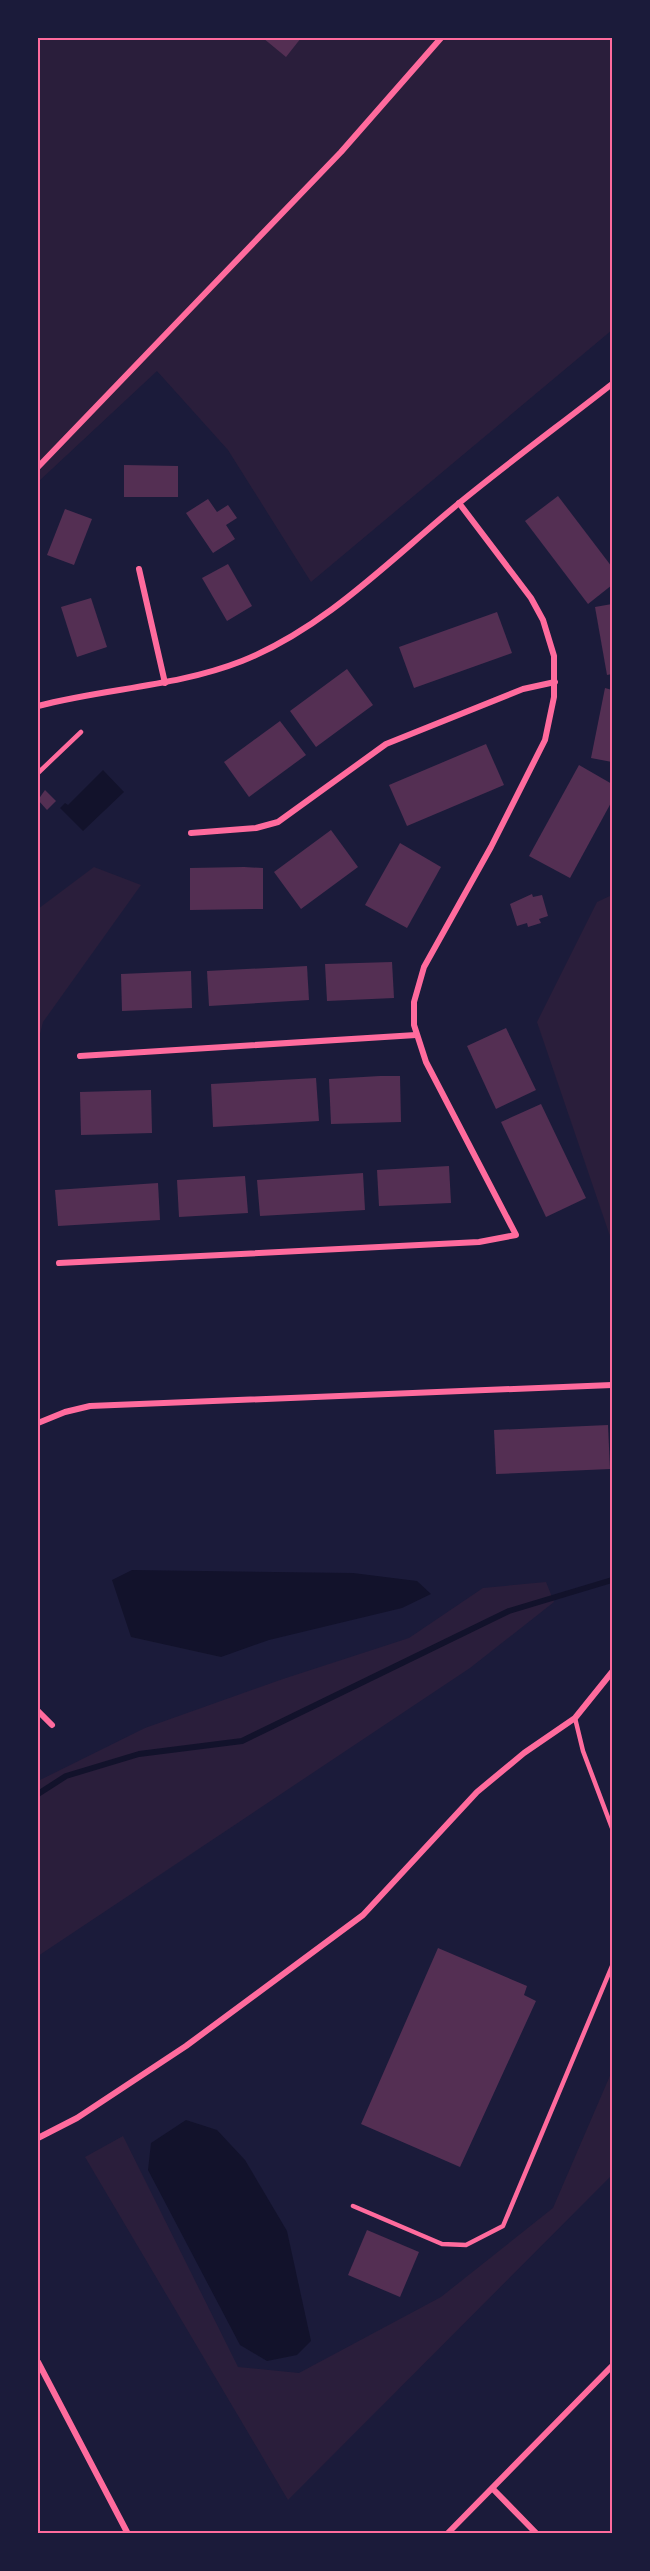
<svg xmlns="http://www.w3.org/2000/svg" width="650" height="2571" font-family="Mulish,sans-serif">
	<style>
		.green { fill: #2a1e3b }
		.water { fill: #12122b }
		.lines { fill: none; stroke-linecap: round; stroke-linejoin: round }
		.stream { stroke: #12122b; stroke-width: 6 }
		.building { fill: #542f53 }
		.service { stroke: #ff6b9d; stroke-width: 4.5 }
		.minor { stroke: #ff6b9d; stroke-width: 6 }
		.neatline { fill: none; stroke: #ff6b9d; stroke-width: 2 }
	</style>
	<rect width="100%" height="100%" fill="#1b1b3a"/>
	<!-- green -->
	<g class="green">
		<path d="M38,38h574v292l-301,252 -83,-132 -71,-79 -119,111z"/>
		<path d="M94,867l47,18 -98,137 -5,20v-133z"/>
		<path d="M612,895v347l-75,-220 60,-120z"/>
		<path d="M546,1582l8,20 -84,66 -432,288v-175l107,-53 138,-49 126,-41 74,-50z"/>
		<path d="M612,2071v104l-324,325 -203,-343 38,-21 115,231 61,6 142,-76 112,-89z"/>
	</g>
	<!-- water -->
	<g class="water">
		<path d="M103,770l21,22 -41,39 -23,-23 5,-5 3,2z"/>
		<path d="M132,1570l221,3 64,8 14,13 -29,14 -133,32 -48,17 -90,-20 -19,-57z"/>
		<path d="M186,2120l31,10 28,30 42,71 24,110 -14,14 -30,6 -27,-16 -92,-175 3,-27z"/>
	</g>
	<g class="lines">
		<!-- stream -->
		<path class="stream" d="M38,1794l28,-18 73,-22 103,-13 267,-130 103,-31"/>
	</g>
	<!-- building -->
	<g class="building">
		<path d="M263,38h38l-15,19z"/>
		<path d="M124,465l54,1v31h-54z"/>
		<path d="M558,496l54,71v18l-24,19 -63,-83z"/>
		<path d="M208,499l9,13 11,-7 9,13 -11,7 9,14 -22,14 -27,-40z"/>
		<path d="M65,509l27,10 -18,46 -27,-10z"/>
		<path d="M228,564l24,42 -25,15 -25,-43z"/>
		<path d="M91,598l16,49 -30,10 -16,-50z"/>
		<path d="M612,604v70l-5,1 -12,-68z"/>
		<path d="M497,612l15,41 -98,35 -15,-41z"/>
		<path d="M347,669l26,36 -57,42 -26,-36z"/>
		<path d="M605,688l7,2v72l-21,-4z"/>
		<path d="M280,721l26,34 -57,42 -25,-35z"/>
		<path d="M486,744l18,41 -97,41 -18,-41z"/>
		<path d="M579,765l33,19v17l-42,77 -41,-22z"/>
		<path d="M45,790l11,11 -9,9 -9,-10z"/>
		<path d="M331,830l27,37 -57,42 -27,-37z"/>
		<path d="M400,843l41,24 -34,61 -42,-23z"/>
		<path d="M244,867l19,1v41l-73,1v-42z"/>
		<path d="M532,894l1,3 9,-2 6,21 -9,3 2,4 -13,4 -1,-4 -10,3 -7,-22z"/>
		<path d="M392,962l2,36 -67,3 -2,-37z"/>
		<path d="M307,966l2,34 -100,6 -2,-35z"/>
		<path d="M191,971l1,37 -70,3 -1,-37z"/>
		<path d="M506,1028l30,62 -40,19 -29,-63z"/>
		<path d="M380,1076h20l1,46 -70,2 -2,-45z"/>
		<path d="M316,1078l3,43 -106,6 -2,-43z"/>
		<path d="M151,1090l1,43 -71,2 -1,-43z"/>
		<path d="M541,1104l45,94 -40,19 -45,-95z"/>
		<path d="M449,1166l2,37 -72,3 -2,-36z"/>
		<path d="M363,1173l2,37 -105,6 -3,-36z"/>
		<path d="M245,1176l3,37 -69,4 -2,-37z"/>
		<path d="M158,1183l2,37 -102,6 -3,-36z"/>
		<path d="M608,1425l2,44 -114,5 -2,-44z"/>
		<path d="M438,1948l89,38 -3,9 12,6 -76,166 -99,-43z"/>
		<path d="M367,2230l52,22 -19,45 -52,-22z"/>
	</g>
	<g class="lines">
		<!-- service -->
		<g class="service">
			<path d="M38,773l43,-41"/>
			<path d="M575,1718l8,33 29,77"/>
			<path d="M353,2206l89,38 24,1 37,-19 109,-260"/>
		</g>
		<!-- minor -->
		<g class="minor">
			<path d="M38,467l303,-315 100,-114"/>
			<path d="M139,569l26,114"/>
			<path d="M38,706c67,-18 138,-19 204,-45 83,-33 148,-101 216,-157 50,-41 103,-80 154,-120"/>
			<path d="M191,833l65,-5 22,-6 108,-78 137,-55 32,-7"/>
			<path d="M80,1056l336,-21"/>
			<path d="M59,1263l420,-21 37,-7 -90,-173 -12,-37v-23l10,-35 67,-120 54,-107 9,-43v-41l-11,-36 -12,-22 -72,-95"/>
			<path d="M38,1423l27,-11 25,-6 522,-21"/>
			<path d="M38,1711l14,14"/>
			<path d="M38,2138l39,-20 109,-72 177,-131 114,-123 47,-39 51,-35 37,-46"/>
			<path d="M38,2362l90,172"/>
			<path d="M493,2489l44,45"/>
			<path d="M447,2534l165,-168"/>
		</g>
	</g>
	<!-- border -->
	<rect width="650" height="2571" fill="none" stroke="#1b1b3a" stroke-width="78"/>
	<rect x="39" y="39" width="572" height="2493" class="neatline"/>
</svg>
